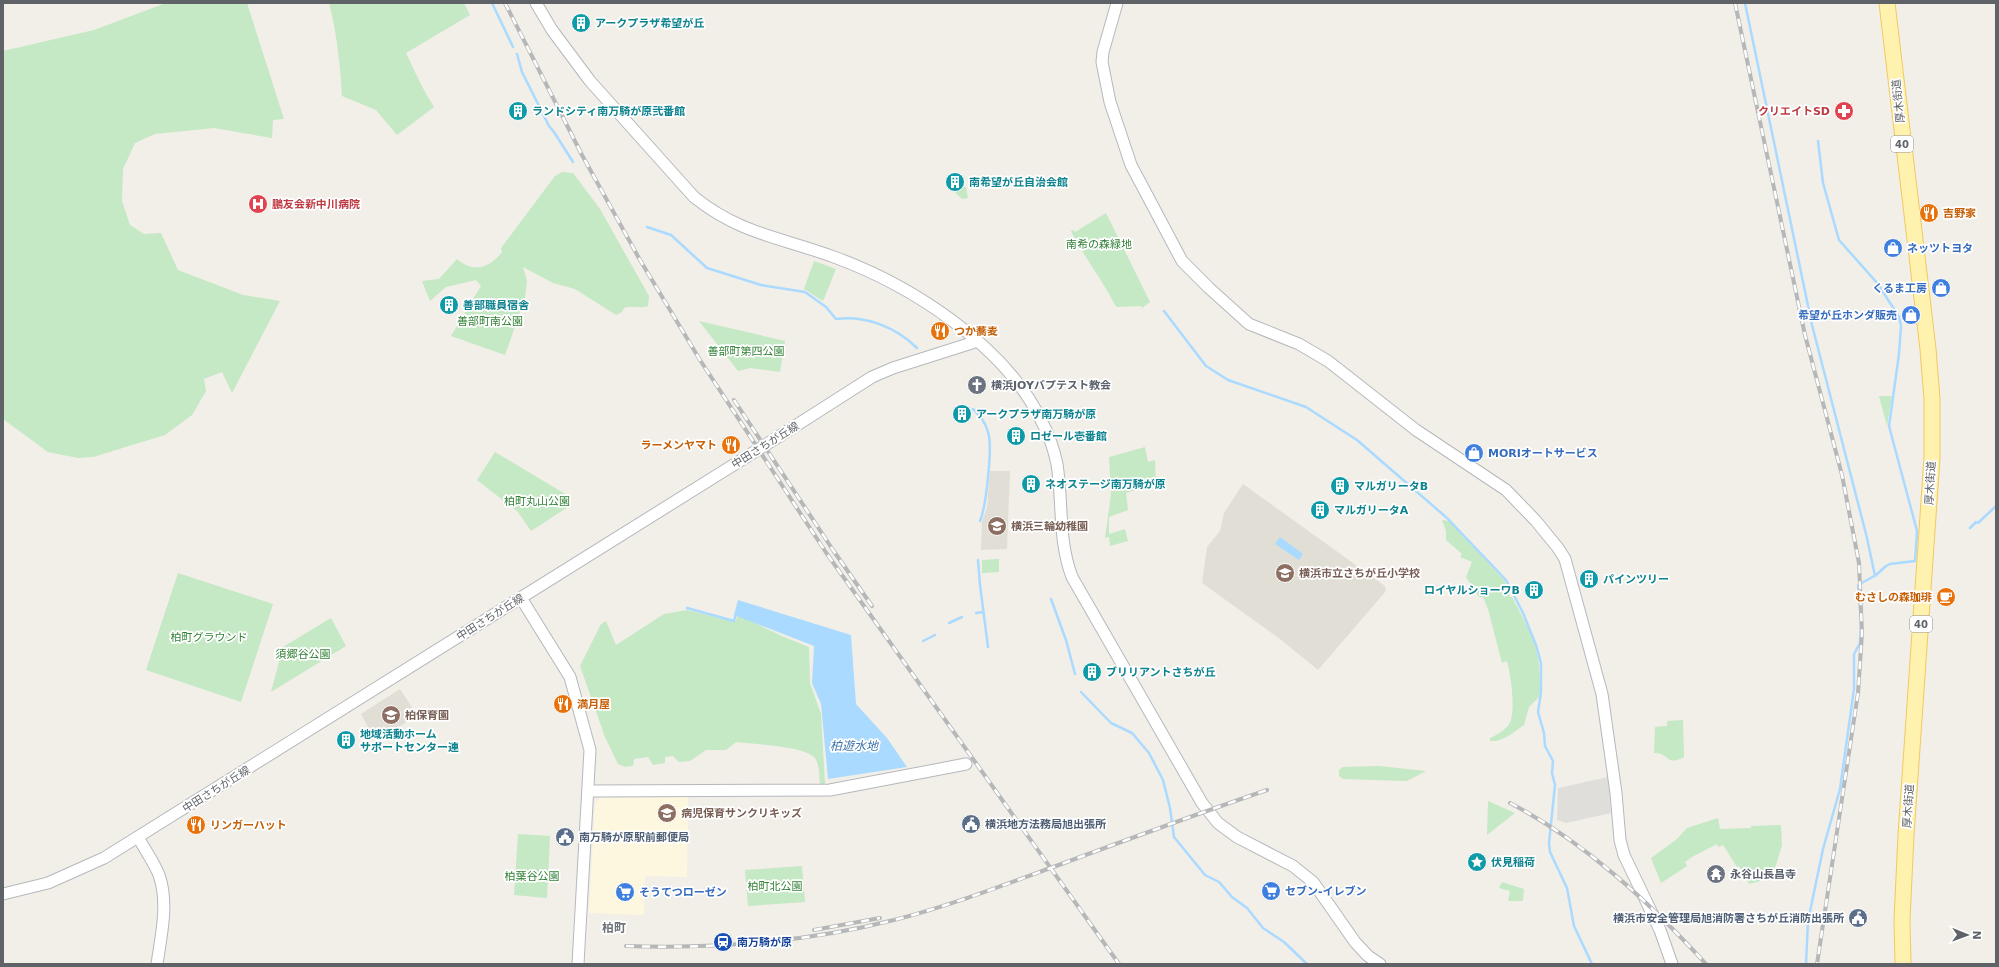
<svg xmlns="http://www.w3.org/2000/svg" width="1999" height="967" font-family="'DejaVu Sans','Noto Sans JP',sans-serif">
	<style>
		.commercial { fill: #fef7e0 }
		.industrial { fill: #e0deda }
		.education { fill: #e1ded6 }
		.green { fill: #c5e8c5 }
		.water { fill: #aadaff }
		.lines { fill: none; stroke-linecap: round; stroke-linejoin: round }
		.stream { stroke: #aadaff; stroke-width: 2.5 }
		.minor-casing { stroke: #b5b8bc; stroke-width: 13 }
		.major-casing { stroke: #f2c960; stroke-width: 17 }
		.minor { stroke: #fff; stroke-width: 11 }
		.major { stroke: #fff2af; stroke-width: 15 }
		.rail-casing { stroke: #b6b7b8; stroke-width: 4 }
		.rail { stroke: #fff; stroke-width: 2.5; stroke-dasharray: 8; stroke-linecap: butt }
		.minor-bridge-casing { stroke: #b5b8bc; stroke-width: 13; stroke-linecap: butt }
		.minor-bridge { stroke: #fff; stroke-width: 11 }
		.labels { text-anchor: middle; stroke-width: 3.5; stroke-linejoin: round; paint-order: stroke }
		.shield { fill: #fff; stroke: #8f9295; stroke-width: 1 }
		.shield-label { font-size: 10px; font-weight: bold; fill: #5f6368 }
		.culture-label { font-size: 11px; font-weight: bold; fill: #0d838f; stroke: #fff; text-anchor: start }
		.street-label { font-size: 11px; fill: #5f6368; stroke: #fff }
		.health-label { font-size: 11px; font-weight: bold; fill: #be3a42; stroke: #fff; text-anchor: end }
		.food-label { font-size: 11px; font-weight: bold; fill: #c56008; stroke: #fff; text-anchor: start }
		.park-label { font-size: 11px; fill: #348238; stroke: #fff }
		.shop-label { font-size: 11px; font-weight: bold; fill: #366cbe; stroke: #fff; text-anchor: start }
		.worship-label { font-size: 11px; font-weight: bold; fill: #5b616d; stroke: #fff; text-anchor: start }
		.education-label { font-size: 11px; font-weight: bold; fill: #785e54; stroke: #fff; text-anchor: start }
		.service-label { font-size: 11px; font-weight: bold; fill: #4e5e75; stroke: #fff; text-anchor: start }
		.transit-label { font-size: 11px; font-weight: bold; fill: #164399; stroke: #fff; text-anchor: start }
		.water-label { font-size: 12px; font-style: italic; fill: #4174aa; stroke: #fff }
		.neighbourhood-label { font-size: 12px; font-weight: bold; fill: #70757a; stroke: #fff }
	</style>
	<rect width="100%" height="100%" fill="#f1efe8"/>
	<!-- commercial -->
	<path class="commercial" d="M688,797l-1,80 -42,-1 -1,39 -55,-2 6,-110 5,-5z"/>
	<!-- industrial -->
	<path class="industrial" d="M1608,777l3,36 -45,10 -9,-3 1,-32z"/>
	<!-- education -->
	<g class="education">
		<path d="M990,471h20l-3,78 -26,1 1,-29 5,-13z"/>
		<path d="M1243,484l142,102 1,5 -68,79 -38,-31 -78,-56 5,-36 13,-16 4,-18z"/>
		<path d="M400,689l17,26 -41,27 -15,-28z"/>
	</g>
	<!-- green -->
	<g class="green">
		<path d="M166,3h81l37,116 -11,1 -1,18 -58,-10 -59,6 -20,9 -12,26 -1,32 8,24 14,9 17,-1 17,37 65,25 37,6 -48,92 -10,-21 -18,7 2,12 -14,24 -27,20 -72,22 -15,1 -30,-6 -45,-33v-368l91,-21z"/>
		<path d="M329,3h135l6,12 -64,38c9,19 17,37 28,54l-37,28 -21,-25 -34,-14c-2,-32 -5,-62 -13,-93z"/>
		<path d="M562,172l11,1 27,36 49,87 -1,10c-9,3 -15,-1 -24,2l-2,4 -6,3 -41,-26 -22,-6 -30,-16 4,14 -2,17 -20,57 -54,-19 30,-50 -5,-6 -30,7 -16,14 -8,-20 17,-2 18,-20c16,14 32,10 45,-7l-1,-4 54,-72z"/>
		<path d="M966,187l2,11 -6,1 -11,-11z"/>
		<path d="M1106,213l44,89 -8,6 -1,-2 -24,1 -2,-2c-13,-26 -31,-48 -44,-74l2,-1 2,2z"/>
		<path d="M814,261l22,8 -13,32 -19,-12z"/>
		<path d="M699,321l86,20 -5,31 -30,-4 -12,3z"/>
		<path d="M1879,396h13l-5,30z"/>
		<path d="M1145,447l3,15 7,-2 1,24 -30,9 2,17 -19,7v17l16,-5 3,12 -18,5 -1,-9 -4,1 6,-43 -2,-38z"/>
		<path d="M495,452l72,43 4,10 -40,26 -13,-19 -41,-32z"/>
		<path d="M1442,520l7,1 56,60 5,16h2c11,21 24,43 27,67 1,10 1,21 1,32l-11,11 -5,18c-10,7 -21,17 -34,16v-3c7,-3 19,-10 21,-18 4,-16 0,-43 -4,-59l-5,2 -14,-54 -5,-12h-4l-13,-20 6,-15 -12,-5 2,-3 -16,-14v-9z"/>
		<path d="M999,559v13l-17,1v-13z"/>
		<path d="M178,573l95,31 -32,98 -95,-32z"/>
		<path d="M687,610l48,12 3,-7 46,22 25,10 1,36 11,31 4,70h-5c-1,-9 0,-20 -6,-27 -11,-11 -61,-13 -78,-15l-10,8h-20l-16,11 -11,1 -6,-6 -8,1v6l-12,2 -5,-8 -14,2 -1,7 -8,1 -7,-3 -13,-27 -25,-71 21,-42 5,-3 10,24 48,-31z"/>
		<path d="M331,618l15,28 -75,46 12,-45z"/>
		<path d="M1683,720l1,37c-19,10 -13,-4 -30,-4l1,-26 12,-1v-5z"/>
		<path d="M1379,766l47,5 -19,10 -64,-2 -4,-3v-6l4,-3z"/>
		<path d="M1488,801l27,12 -28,22z"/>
		<path d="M1718,818l2,11 31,-1v-2l30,-1 1,20 -10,33 -23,6 -10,-18 -2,1 -14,-22 -5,2 -1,-3 -25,13 -7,5 2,4 -26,17 -10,-25 26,-19 10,-11z"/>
		<path d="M518,834l32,2 -3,62 -33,-3z"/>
		<path d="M802,866l3,36 -57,4 -3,-36z"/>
		<path d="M1502,882l22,7 -1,12h-15l2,-10 -11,-3z"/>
	</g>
	<!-- water -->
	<g class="water">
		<path d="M1280,537l23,17 -4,6 -24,-16z"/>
		<path d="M738,600l113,35 5,69 31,34 20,29 -79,12 -7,-75 -9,-21 2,-37 -80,-31z"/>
	</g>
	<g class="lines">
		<!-- stream -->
		<g class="stream">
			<path d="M492,3l21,44"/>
			<path d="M1745,3l67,322 55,213 8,38"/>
			<path d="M517,54l5,18 27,54 5,6 19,30"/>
			<path d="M647,227l24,8 36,33 54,17 44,7 21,15 10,12c29,-4 60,8 81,29"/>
			<path d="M1164,311l42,55 22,14 78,27 51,33 90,78 59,62 17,33 13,32 5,18v29l-3,20 6,21 1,13 8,15 -1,12 3,12 -6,58 1,9 17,36 7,38 18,38"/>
			<path d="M973,409c7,7 12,12 15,23 5,14 -2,75 -8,89"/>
			<path d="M1970,528l6,-6 2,1 18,-17"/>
			<path d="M978,560l2,25 8,62"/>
			<path d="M1051,599l15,41 9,34"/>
			<path d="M687,608l47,13 2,-7"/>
			<path d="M976,613l7,-1"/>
			<path d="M949,623l13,-6"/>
			<path d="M923,641l12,-6"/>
			<path d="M1081,692l30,31 21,10 17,20 14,27 7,28 4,29 31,38 14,7 13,15 15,11 16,20 21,14 23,22"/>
			<path d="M1806,964l2,-43 15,-72 17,-60 14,-100v-35l6,-11 1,-21 -3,-37 18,-10 10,-9 4,-2 25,-3 2,-30 -28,-105 10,-72 2,-28 -2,-9 -21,-33 -39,-44 -16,-57 -5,-42"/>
		</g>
		<!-- minor casing -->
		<g class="minor-casing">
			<g id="minor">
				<path d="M536,3l16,27 38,51 104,116c46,37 86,40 140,60 77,28 172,89 208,165 7,13 12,28 15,42 6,39 1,76 15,113l130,226 16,20 19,14 56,29 20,16 42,60 13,14 12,8"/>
				<path d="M1117,3l-14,49 -1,10 8,40 21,63 51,96 27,27 40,36 50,20 29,17 88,69 90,60 30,31 22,27 7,11 37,135 14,99 4,47 4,15 36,75 12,34"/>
				<path d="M778,437l94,-60 21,-9 85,-27"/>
				<path d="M521,598l49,79 20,73 -12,214"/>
				<path d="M589,791l241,-1 136,-26"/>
				<path d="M138,837c7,13 16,25 21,38 10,28 2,61 -2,89"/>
				<path d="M3,894l45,-11 56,-25 639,-399"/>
			</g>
		</g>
		<!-- major casing -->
		<g class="major-casing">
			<path id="major" d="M1887,3l41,346 4,50v59l-26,377 -4,85 1,44"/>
		</g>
		<!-- minor -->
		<use href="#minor" class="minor"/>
		<!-- major -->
		<use href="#major" class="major"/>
		<!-- rail casing -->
		<g class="rail-casing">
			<g id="rail">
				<path d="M505,3l77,152 58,105 60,100 127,194 292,410"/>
				<path d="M1735,3l70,332 37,140 17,88 3,70 -4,60 -41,271"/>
				<path d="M734,400l99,150 39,56"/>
				<path d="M1510,803c75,39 139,99 196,161"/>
				<path d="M814,930l66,-12"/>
				<path d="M626,946c91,3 183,-4 272,-27 54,-14 106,-34 158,-53 70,-26 141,-52 211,-76"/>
			</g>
		</g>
		<!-- rail -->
		<use href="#rail" class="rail"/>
		<!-- minor-bridge casing -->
		<g class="minor-bridge-casing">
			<path id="minor-bridge" d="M743,459l35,-22"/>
		</g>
		<!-- minor-bridge -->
		<use href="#minor-bridge" class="minor-bridge"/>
	</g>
	<!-- icons -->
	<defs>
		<g id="building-disc" transform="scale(1)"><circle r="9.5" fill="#0f9aa8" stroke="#fff"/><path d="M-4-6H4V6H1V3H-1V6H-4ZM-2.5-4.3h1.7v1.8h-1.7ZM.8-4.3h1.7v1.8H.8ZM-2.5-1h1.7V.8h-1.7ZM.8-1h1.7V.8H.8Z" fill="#fff"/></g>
		<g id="pharmacy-disc" transform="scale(1)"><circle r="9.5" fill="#e0444e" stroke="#fff"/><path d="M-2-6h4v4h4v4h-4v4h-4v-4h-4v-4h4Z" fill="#fff"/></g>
		<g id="hospital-disc" transform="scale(1)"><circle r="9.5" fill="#e0444e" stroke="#fff"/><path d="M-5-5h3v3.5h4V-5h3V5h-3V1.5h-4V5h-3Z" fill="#fff"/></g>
		<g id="restaurant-disc" transform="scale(1)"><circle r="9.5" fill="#e8710a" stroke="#fff"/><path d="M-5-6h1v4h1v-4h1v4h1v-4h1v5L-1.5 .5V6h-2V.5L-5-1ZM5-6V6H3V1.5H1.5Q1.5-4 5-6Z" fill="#fff"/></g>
		<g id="shop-disc" transform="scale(1)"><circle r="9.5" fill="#3f7fe0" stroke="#fff"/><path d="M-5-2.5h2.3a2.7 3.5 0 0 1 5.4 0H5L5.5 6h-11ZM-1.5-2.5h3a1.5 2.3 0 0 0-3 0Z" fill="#fff"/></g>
		<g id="church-disc" transform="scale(1)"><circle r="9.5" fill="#6b7280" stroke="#fff"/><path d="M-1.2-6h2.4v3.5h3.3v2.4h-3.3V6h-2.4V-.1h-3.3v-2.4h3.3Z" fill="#fff"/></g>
		<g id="school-disc" transform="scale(1)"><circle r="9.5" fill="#8d6e63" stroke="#fff"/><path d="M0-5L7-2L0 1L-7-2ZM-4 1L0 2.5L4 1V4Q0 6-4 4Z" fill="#fff"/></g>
		<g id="cafe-disc" transform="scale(1)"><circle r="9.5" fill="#e8710a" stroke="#fff"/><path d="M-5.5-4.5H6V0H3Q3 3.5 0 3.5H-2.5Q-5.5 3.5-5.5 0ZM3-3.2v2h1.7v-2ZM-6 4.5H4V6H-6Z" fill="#fff"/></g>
		<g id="civic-disc" transform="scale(1)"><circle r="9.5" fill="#5c6f8a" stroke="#fff"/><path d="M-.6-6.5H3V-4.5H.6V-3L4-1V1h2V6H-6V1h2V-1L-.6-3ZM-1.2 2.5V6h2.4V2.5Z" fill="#fff"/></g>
		<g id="sight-disc" transform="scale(1)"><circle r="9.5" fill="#0f9aa8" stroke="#fff"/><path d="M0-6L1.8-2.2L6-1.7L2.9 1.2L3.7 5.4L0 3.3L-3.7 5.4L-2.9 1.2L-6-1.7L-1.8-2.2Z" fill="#fff"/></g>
		<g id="temple-disc" transform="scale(1)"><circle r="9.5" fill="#6b7280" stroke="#fff"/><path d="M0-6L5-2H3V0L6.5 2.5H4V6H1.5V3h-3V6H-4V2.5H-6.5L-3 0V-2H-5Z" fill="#fff"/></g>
		<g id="supermarket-disc" transform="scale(1)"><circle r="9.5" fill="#3f7fe0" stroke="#fff"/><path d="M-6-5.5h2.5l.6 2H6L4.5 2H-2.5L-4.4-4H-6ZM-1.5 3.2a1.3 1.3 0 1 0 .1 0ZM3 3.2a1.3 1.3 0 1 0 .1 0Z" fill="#fff"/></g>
		<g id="station-disc" transform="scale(1)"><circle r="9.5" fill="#1a4fb4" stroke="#fff"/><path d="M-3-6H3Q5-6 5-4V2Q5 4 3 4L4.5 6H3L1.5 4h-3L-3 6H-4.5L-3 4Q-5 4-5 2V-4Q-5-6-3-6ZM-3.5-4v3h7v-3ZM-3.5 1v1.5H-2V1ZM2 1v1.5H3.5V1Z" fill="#fff"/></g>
	</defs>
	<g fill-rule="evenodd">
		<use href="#building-disc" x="581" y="23"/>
		<use href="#building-disc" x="518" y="111"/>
		<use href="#pharmacy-disc" x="1844" y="111"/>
		<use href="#building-disc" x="955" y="182"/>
		<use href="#hospital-disc" x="258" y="204"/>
		<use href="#restaurant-disc" x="1929" y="213"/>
		<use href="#shop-disc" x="1893" y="248"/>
		<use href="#shop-disc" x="1941" y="288"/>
		<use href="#building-disc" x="449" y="305"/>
		<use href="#shop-disc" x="1911" y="315"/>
		<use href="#restaurant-disc" x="940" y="331"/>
		<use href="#church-disc" x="977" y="385"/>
		<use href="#building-disc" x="962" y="414"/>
		<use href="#building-disc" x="1016" y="436"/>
		<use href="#restaurant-disc" x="731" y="445"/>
		<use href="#shop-disc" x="1474" y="453"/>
		<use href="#building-disc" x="1031" y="484"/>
		<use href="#building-disc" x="1340" y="486"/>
		<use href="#building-disc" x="1320" y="510"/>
		<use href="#school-disc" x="997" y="526"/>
		<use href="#school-disc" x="1285" y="573"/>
		<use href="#building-disc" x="1589" y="579"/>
		<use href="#building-disc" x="1534" y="590"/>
		<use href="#cafe-disc" x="1946" y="597"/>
		<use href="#building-disc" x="1092" y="672"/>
		<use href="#restaurant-disc" x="563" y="704"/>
		<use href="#school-disc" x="391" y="715"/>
		<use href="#building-disc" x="346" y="740"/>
		<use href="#school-disc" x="667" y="813"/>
		<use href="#civic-disc" x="971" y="824"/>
		<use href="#restaurant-disc" x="196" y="825"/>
		<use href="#civic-disc" x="565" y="837"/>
		<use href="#sight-disc" x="1477" y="862"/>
		<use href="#temple-disc" x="1716" y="874"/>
		<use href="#supermarket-disc" x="1271" y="891"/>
		<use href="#supermarket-disc" x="625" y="892"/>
		<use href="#civic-disc" x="1858" y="918"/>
		<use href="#station-disc" x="723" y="942"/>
	</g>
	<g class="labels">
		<!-- shield labels -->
		<g class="shield">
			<rect x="1891" y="136" width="22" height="16" rx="3"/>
			<rect x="1910" y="616" width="22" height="16" rx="3"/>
		</g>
		<g class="shield-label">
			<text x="1902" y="148">40</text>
			<text x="1921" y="628">40</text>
		</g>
		<!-- culture labels -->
		<g class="culture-label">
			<text x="595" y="27">アークプラザ希望が丘</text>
			<text x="532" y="115">ランドシティ南万騎が原弐番館</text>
			<text x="969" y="186">南希望が丘自治会館</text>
			<text x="463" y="309">善部職員宿舎</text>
			<text x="976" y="418">アークプラザ南万騎が原</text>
			<text x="1030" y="440">ロゼール壱番館</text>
			<text x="1045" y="488">ネオステージ南万騎が原</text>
			<text x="1354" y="490">マルガリータB</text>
			<text x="1334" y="514">マルガリータA</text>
			<text x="1603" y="583">パインツリー</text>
			<text x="1520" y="594" text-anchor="end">ロイヤルショーワB</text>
			<text x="1106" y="676">ブリリアントさちが丘</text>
			<text x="360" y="738">地域活動ホーム<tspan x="360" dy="13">サポートセンター連</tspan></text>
			<text x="1491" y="866">伏見稲荷</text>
		</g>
		<!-- street labels -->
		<g class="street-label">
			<text transform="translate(1898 101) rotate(-96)" y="4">厚木街道</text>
			<text transform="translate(765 445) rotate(-32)" y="4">中田さちが丘線</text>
			<text transform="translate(1930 483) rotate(-87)" y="4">厚木街道</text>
			<text transform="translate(490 617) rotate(-32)" y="4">中田さちが丘線</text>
			<text transform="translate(216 789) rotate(-32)" y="4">中田さちが丘線</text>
			<text transform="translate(1908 806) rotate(-86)" y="4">厚木街道</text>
		</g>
		<!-- health labels -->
		<g class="health-label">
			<text x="1830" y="115">クリエイトSD</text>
			<text x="272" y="208" text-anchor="start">鵬友会新中川病院</text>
		</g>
		<!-- food labels -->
		<g class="food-label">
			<text x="1943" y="217">吉野家</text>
			<text x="954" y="335">つか蕎麦</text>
			<text x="717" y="449" text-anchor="end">ラーメンヤマト</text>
			<text x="1932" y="601" text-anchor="end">むさしの森珈琲</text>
			<text x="577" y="708">満月屋</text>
			<text x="210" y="829">リンガーハット</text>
		</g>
		<!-- park labels -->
		<g class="park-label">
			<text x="1099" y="248">南希の森緑地</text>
			<text x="490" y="325">善部町南公園</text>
			<text x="746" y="355">善部町第四公園</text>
			<text x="537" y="505">柏町丸山公園</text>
			<text x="209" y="641">柏町グラウンド</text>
			<text x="303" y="658">須郷谷公園</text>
			<text x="532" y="880">柏葉谷公園</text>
			<text x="775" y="890">柏町北公園</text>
		</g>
		<!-- shop labels -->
		<g class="shop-label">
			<text x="1907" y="252">ネッツトヨタ</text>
			<text x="1927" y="292" text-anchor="end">くるま工房</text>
			<text x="1897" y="319" text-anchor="end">希望が丘ホンダ販売</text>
			<text x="1488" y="457">MORIオートサービス</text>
			<text x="1285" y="895">セブン-イレブン</text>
			<text x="639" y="896">そうてつローゼン</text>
		</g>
		<!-- worship labels -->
		<g class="worship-label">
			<text x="991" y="389">横浜JOYバプテスト教会</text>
			<text x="1730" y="878">永谷山長昌寺</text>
		</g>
		<!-- education labels -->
		<g class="education-label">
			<text x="1011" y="530">横浜三輪幼稚園</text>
			<text x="1299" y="577">横浜市立さちが丘小学校</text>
			<text x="405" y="719">柏保育園</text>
			<text x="681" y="817">病児保育サンクリキッズ</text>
		</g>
		<!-- service labels -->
		<g class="service-label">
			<text x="985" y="828">横浜地方法務局旭出張所</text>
			<text x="579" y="841">南万騎が原駅前郵便局</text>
			<text x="1844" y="922" text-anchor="end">横浜市安全管理局旭消防署さちが丘消防出張所</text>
		</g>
		<!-- transit labels -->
		<g class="transit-label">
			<text x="737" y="946">南万騎が原</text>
		</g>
		<!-- water labels -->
		<g class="water-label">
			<text x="854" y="750">柏遊水地</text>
		</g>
		<!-- neighbourhood labels -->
		<g class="neighbourhood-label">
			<text x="614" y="932">柏町</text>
		</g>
	</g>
	<!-- border -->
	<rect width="1999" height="967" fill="none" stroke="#5f6368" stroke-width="8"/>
	<!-- north arrow -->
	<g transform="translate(1967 935) rotate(91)" stroke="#ffffff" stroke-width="3" paint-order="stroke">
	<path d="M0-3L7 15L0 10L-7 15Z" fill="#5f6368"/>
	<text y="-6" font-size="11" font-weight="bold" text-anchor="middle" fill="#5f6368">N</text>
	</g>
</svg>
